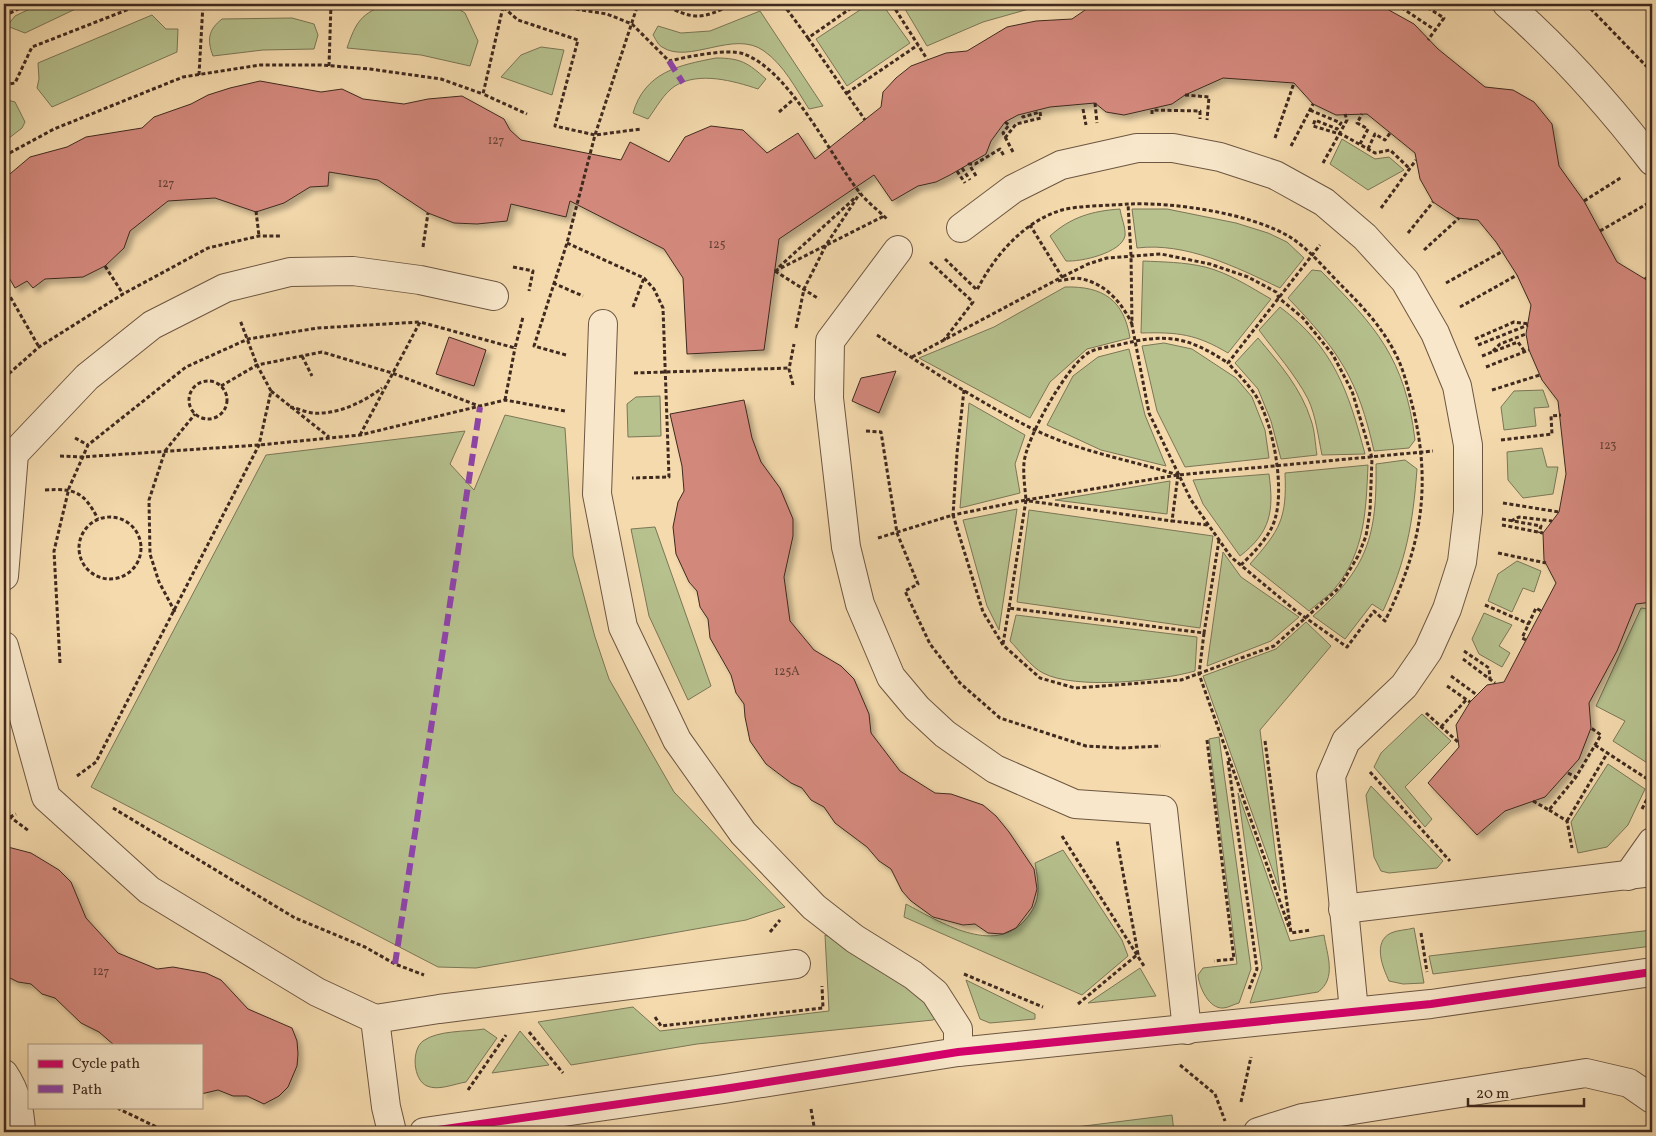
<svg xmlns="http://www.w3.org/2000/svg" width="1656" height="1136" font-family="Vollkorn,serif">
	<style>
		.green { fill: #b6c18e; stroke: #7b7656 }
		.building { fill: #d3887c; stroke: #402a1f; filter: url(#shadow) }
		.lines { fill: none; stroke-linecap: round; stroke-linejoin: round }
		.minor-casing { stroke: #6d5642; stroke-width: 30 }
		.path { stroke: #402a1f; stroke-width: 3; stroke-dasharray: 4 2.5; stroke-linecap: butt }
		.minor { stroke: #f8e7ca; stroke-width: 28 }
		.quiet { stroke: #8e44ad; stroke-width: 6; stroke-dasharray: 12 6; stroke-linecap: butt }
		.cycleway-casing { stroke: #f8e7ca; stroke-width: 11 }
		.cycleway { stroke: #d6006c; stroke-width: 8 }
		.labels { text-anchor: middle; stroke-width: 4.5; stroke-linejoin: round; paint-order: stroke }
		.number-label { font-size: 12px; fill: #654236 }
	</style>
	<defs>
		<filter id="shadow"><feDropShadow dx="4.5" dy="4.5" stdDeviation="2.5" flood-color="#0004"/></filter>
	</defs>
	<rect width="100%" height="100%" fill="#f4daad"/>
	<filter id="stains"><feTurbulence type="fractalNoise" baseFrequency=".004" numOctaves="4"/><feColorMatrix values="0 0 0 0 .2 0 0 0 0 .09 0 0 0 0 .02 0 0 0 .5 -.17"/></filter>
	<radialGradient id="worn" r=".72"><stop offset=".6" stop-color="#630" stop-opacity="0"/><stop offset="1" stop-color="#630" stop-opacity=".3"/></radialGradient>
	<!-- green -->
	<g class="green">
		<path d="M40,4h46l-61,29 -18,-7 8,-10z"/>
		<path d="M388,4h62l15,9 13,28 -8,25 -49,-11 -74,-7c9,-26 14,-35 41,-44z"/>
		<path d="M869,4h13l28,39 -63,43 -31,-47z"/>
		<path d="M902,4h141v1l-60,17 -56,24z"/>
		<path d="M760,11l63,95 -14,3c-13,-20 -25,-44 -45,-58 -30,-22 -75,14 -102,-4 -4,-2 -7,-9 -9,-12l5,-9 23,7 29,-2z"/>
		<path d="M152,15l14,14h12l-1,23 -125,55 -15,-19 2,-9 -1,-16z"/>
		<path d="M292,18l22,6 4,11 -4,14 -51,1 -50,6c-6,-16 -5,-26 9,-37z"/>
		<path d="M541,47l23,3 -12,45 -51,-18 20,-22z"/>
		<path d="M716,58c25,0 32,5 50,21l-8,10c-24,-8 -59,-18 -83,-3 -11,7 -19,22 -27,33l-15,-6c12,-41 46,-48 83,-55z"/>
		<path d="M4,99l11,3 10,20 -3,6 -18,14z"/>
		<path d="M1342,139l33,20 14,-2 15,13 -36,20 -38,-26z"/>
		<path d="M1120,209c1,8 6,19 5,27 -4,17 -44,26 -59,25l-16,-25c21,-19 42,-25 70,-27z"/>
		<path d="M1132,209h35l69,14 32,10 19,9 17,16 -24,30c-44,-21 -94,-46 -143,-40z"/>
		<path d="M1143,261c20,1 41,1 62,6 24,6 45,20 66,32l-43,54c-32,-19 -50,-21 -87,-20z"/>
		<path d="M1312,270l9,1c55,56 84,87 94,169l-6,8 -35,3c-16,-72 -35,-100 -86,-153z"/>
		<path d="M1065,287c38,-1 59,13 65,51l-43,11 -37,33 -20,36 -111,-60 75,-31z"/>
		<path d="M1280,307c54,41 68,83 85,147l-43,1c-4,-19 -6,-39 -14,-56 -13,-25 -33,-47 -49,-69z"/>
		<path d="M1258,338c21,25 43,50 53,82 4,11 4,23 6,35l-36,4 -10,-38 -13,-32 -23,-26z"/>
		<path d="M1164,343l28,6 44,29 16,19 13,33 4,28 -84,9 -28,-56 -15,-65z"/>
		<path d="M1129,349l16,66 21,51 -65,-16 -54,-25 26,-49 25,-19z"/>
		<path d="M1543,390l6,17 -15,1 2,18 -32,4 -3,-23 13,-16z"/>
		<path d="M660,396l1,40 -33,1 -1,-33 9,-7z"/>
		<path d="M969,403l56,32 -10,29 5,29 -60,15z"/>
		<path d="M505,415l60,13 8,128 22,81 14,42 65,113 111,115 -39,13 -270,48 -38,-1 -347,-180 175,-332 199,-24 -15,33 24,26z"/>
		<path d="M1542,448l5,19h11l-5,27 -30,4 -15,-18 -1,-28z"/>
		<path d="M1405,460l12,9c-4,55 -11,92 -34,142l-11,-7 -27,35 -32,-23c55,-48 64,-80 63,-152z"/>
		<path d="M1368,465c-2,45 -3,86 -32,122 -7,9 -18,16 -27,24l-59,-47c30,-34 37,-45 35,-91z"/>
		<path d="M1269,474c5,37 2,58 -29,82l-37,-52 -10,-24z"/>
		<path d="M1170,481l-3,33 -112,-14z"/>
		<path d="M1017,509l-18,121 -12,-24 -24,-86z"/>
		<path d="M1029,510l184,26 -13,92 -183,-26z"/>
		<path d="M655,527l56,159 -23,14 -39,-84 -18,-87z"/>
		<path d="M1223,552l18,25 58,40 -28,24 -64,25z"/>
		<path d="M1517,561l24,10 -7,21 -11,-4 -11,24 -24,-11 10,-27z"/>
		<path d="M1641,608l11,1v157l-39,-25 12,-20 -29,-15z"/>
		<path d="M1484,613l28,12 -13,21 11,7 -8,14 -23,-13 -7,-15z"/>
		<path d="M1016,615l181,22 -2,34c-35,10 -120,19 -152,2 -12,-6 -24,-23 -33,-32z"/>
		<path d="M1306,622l25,24 -71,84 20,161 -77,-215 73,-27z"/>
		<path d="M1422,714l29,27 -46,46 27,32 -7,8 -51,-60 7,-14z"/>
		<path d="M1219,737l32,232 -12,34c-5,1 -11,5 -16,5 -14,1 -24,-21 -25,-33l5,-7 34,-4 -28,-225z"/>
		<path d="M1608,764l37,25 -17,36 -21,22 -29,6 -7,-31z"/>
		<path d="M1371,786l72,75 -6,7 -48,5 -8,-2 -7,-14 -8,-62z"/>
		<path d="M1238,793l52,148 34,-6c3,20 13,43 -6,57l-68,11 12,-35z"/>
		<path d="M1063,850l59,90 6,16 -46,39 -178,-78 2,-13c34,18 88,52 119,16 17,-19 14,-34 10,-57z"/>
		<path d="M1414,928l10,55 -21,1 -14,-3c-6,-13 -17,-39 2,-48 6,-3 16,-3 23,-5z"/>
		<path d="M1652,930v16l-219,28 -4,-18z"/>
		<path d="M825,935l29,12 88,66 -9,7 -236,24 -126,21 -33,-43 95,-15 27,24 169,-20z"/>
		<path d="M1140,968l16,28 -68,7z"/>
		<path d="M966,980l69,34v5l-45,4 -10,-4z"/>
		<path d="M484,1029l13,9 -31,44c-12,2 -28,9 -39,4 -14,-6 -16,-36 -4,-45 15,-11 43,-9 61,-12z"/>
		<path d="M520,1031l29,34 -57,8z"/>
		<path d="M1172,1115l2,17h-138z"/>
	</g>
	<!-- building -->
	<g class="building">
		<path d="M1110,4h88l7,4 45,-4h124l13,5 27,15 24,25 47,38 28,3 21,12 18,22 7,42 25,35 33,61 28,17 7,7v316l-16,2 -19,47 -28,52 2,25 -12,31 -34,38 -40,14 -28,24 -49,-52 31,-36 -3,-22 14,-23 17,-17 17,-3 52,-99 -12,-23 -1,-27 16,-21 7,-38 -8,-73 -16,-21 -13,-30 -3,-16 5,-29 -14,-30 -21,-33 -18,-22 -21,-2 -24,-16 -13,-23 -5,-26 -48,-39 -31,1 -23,-11 -19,-21 -71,-5 -38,17 -13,9 -48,11 -18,-3 -11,-9 -45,4 -32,8 -13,7 -14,19 -5,13 -36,21 -14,7 -18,4 -26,15 -18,-26 -95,64 -15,111 -77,4 -4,-76 -19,-29 -94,-48 -4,16 -55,-13 -4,17 -30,3 -23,-1 -26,-10 -50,-33 -49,-8 -1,14 -18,1 -26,16 -28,9 -41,-14 -47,3 -38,30 -6,17 -19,18 -22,11 -38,2 -12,9 -6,-7 -12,7 -11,-19v-90l26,-22 37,-10 19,-10 56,-9 12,-11 37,-13 17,-9 22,-7 30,-7 61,11 21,-3 21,10 41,5 24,-5 34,-3 42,23 6,11 11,10 100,20 9,-18 39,20 16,-25 26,-11 32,4 24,23 31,-20 17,26 66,-52 2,-15 13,-14 15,-12 35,-13 21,-2 40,-24 29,-6 36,-2 16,-11h16z"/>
		<path d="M449,337l37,13 -12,36 -38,-12z"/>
		<path d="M896,371l-17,42 -27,-12 9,-23z"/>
		<path d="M744,400l8,38 9,24 19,26 13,31v17l-9,41 6,44 24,29 27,16 13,13 15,35 2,19 29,38 35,22 16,1 32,11 13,11 13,16 25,37 3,20 -5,18 -16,21 -13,6 -15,-1 -13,-9 -12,1 -30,-8 -22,-16 -9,-10 -11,-22 -12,-8 -12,-14 -32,-24 -11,-16 -13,-7 -9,-12 -11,-5 -25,-19 -16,-23 -5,-24 -1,-13 -8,-11 -5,-18 -21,-37 -2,-19 -8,-12 -3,-16 -8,-9 -13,-28 -3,-27 5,-25 6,-11 -2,-25 -12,-52z"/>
		<path d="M4,846l27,7 28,17 12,12 15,36 32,35 39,16 16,-2 33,6 15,7 27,29 44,19 5,13 1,13 -1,12 -9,21 -9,9 -15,8 -17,-8h-14l-15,-6 -17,4v-49h-87l-15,-13 -18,-9 -26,-25 -13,-4 -11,-10 -13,-2 -14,-7z"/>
	</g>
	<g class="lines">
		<!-- minor casing -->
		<g class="minor-casing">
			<g id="minor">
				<path d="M1507,4c54,47 101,100 145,157"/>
				<path d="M961,228l52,-39 48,-24 76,-17h36l47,9 55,18 49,27 41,35 40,44 30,52 22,53 11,59v67l-6,50 -15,47 -19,42 -24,35 -58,55 -15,35 23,235"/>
				<path d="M898,250l-68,91 -1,57 17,149 14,57 31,73 26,31 28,26 50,35 80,35 88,6 24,220"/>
				<path d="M603,324l-6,170 26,133 54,113 66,93 71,74 41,32 58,36 22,18 23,36v23"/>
				<path d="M4,576l10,-122 73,-77 65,-52 73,-37 65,-16 63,-1 67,9 74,16"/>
				<path d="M4,646l42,151 103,93 168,102 58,27 11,88 6,25"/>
				<path d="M1628,876l24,-34"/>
				<path d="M1343,909l309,-37"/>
				<path d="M375,1019l64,-10 357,-45"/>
				<path d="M4,1074c12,18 16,36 17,58"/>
				<path d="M424,1132l300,-43 234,-37 473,-48 221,-32"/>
				<path d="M1258,1132l44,-14 284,-45 43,10 23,16"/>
			</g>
		</g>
		<!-- path -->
		<g class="path">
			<path d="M491,4l12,3 15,13 60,20 -23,86 40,9 46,-6"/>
			<path d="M572,4l3,5 32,5 25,10 37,37c18,-4 58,-13 75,-7 47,18 85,100 116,139 7,9 18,17 27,26"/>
			<path d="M663,4c32,17 38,15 71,0"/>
			<path d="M783,4l25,34 49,-34"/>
			<path d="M892,4l35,55"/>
			<path d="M1396,4l39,26"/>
			<path d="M1422,4l22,14 -16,22"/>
			<path d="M1586,4l66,68"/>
			<path d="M503,7l-20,87 44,20"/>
			<path d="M4,16l24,-12"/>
			<path d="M808,38l57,82"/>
			<path d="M329,66l2,-62"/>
			<path d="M199,75l4,-71"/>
			<path d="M4,85l11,-2 17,-36 110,-43"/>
			<path d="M847,93l71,-48"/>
			<path d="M1185,95l24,2 -2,23"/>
			<path d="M1095,103l2,20"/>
			<path d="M1083,109l3,16"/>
			<path d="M1310,110l31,13 -4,6 -22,-9 -2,6 30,9 32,18 15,-3 20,19"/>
			<path d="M779,112l15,-13"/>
			<path d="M1152,114v-4l48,1v8"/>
			<path d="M1005,122l4,3 -6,8 10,19"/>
			<path d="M1005,138l11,-14 25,-6 -1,-6 -17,5 -2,-3"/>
			<path d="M1275,138l19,-55"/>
			<path d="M1360,144l8,-15 -11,-6 5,-9"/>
			<path d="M1291,146l22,-42"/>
			<path d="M1368,149l7,-15 10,6 5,-7"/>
			<path d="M4,156l50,-27 129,-52 77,-12h61l49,4 71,10 42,15"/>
			<path d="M1323,163l24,-43 -2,-6"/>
			<path d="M962,168l8,12"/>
			<path d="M957,171l8,12"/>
			<path d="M976,176l-7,-12h6l25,-15 4,7"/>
			<path d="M1584,201l38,-24"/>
			<path d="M1381,208l35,-48"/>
			<path d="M256,211l3,25"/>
			<path d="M1600,231l52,-30"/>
			<path d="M1408,233l25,-31"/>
			<path d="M567,243l77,35 10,11 9,19 6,169 -37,1"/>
			<path d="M423,247l5,-34"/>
			<path d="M1424,250l35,-32"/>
			<path d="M945,259l32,31c17,-34 47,-69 85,-80 20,-5 45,-4 66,-6 45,-2 122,9 162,33 18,11 37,34 52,49 20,20 39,40 52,65 10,18 14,38 19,57 19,80 8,140 -28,213l-11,-10 -27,36 -51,-36 -65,-54 -40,-57 -42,-87 -17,-88 -1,-70 -3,-51"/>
			<path d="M930,262l43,40 -29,38"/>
			<path d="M105,266l18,28"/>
			<path d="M513,267l20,4 -4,20"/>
			<path d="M779,267l77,-70"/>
			<path d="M775,271l44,28"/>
			<path d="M775,271l109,-55"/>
			<path d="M1645,279l7,-5"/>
			<path d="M1058,281c7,-1 17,-4 24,-2 24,5 40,24 50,45"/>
			<path d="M553,283l30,13"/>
			<path d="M1446,283l57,-32"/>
			<path d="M4,286l35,61"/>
			<path d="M633,307l11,-29"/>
			<path d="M1460,307l57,-32"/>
			<path d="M796,328l8,-39 22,-44 34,-52"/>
			<path d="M877,335c52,34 103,68 158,95 46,22 95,30 143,45"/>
			<path d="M1475,339l39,-17 15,2"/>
			<path d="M1478,345l50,-20"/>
			<path d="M1493,351l7,-7 26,-10"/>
			<path d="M566,355l-32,-9 33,-103 28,-108 43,-131"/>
			<path d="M302,356l10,20"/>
			<path d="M1482,356l36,-14 7,10"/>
			<path d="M912,357l150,-80 -32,-52"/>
			<path d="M1486,367l43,-17"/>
			<path d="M634,373l156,-5"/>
			<path d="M4,378l35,-31 84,-53 85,-46 51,-12h23"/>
			<circle cx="208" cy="400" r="19"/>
			<path d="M793,385l-4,-16 5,-25"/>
			<path d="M221,386l36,-21 65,-13 70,21 87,33"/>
			<path d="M964,390l-7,63 -4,62 73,-15c-1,-12 -3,-25 -2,-37 2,-25 43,-97 64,-110 8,-5 21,-6 30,-8 48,-12 69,-9 110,18"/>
			<path d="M1492,390l48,-15"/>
			<path d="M271,391l58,46"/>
			<path d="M505,400l10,-52"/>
			<path d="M290,407c7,1 15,5 23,6 24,2 51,-11 69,-25"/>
			<path d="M866,431l15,1 16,101 21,51 -13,7 25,53 30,39 40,35 86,28 35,2 40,-2"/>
			<path d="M360,435l60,-113 95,26 8,-31"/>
			<path d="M75,438l13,7"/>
			<path d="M1501,440l51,-6 -1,-18 10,-1"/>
			<path d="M60,456l22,1 177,-12 101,-10 145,-35 60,11"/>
			<path d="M1178,475l-6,46 36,4"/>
			<path d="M45,490c30,-2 39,2 53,29"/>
			<path d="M1026,500l152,-25 255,-24"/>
			<path d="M1026,500l-17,108 195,25 15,-93"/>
			<path d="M1029,501l143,20"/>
			<path d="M1503,503l56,9"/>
			<circle cx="110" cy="548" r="31"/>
			<path d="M1502,519l39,7 -2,7"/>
			<path d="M1511,521l8,-4 33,4"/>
			<path d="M1502,525l41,8"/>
			<path d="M878,538l75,-23 30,97 20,33 37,33 35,10 106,-8 93,-34 65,-58 19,-32 8,-20 4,-25 2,-53 -20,-67 -19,-36 -30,-37 -24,-20 -3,-6 -28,-15 -38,-13 -49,-10 -54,4 -19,6 -26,13"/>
			<path d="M1498,553l48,10"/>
			<path d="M1241,565c12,-12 29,-28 34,-46 10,-32 -2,-99 -21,-126 -8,-11 -17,-20 -26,-30l92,-118"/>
			<path d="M1485,605l44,19"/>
			<path d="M175,612l-16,-30 -9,-28 -1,-54 16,-49 30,-37"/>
			<path d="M1204,633l-5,41 90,253"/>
			<path d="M1526,640l-4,-2 14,-30 5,3"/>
			<path d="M1003,644l6,-36"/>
			<path d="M1464,651l25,17 1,11"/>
			<path d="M1463,659l32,24"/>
			<path d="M60,663l-6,-112 15,-63 19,-43 98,-78 62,-28 70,-11 101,-6"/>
			<path d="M1451,676l26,19"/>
			<path d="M1447,686l23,16"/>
			<path d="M1426,713l32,29"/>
			<path d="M1441,727l26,-28"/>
			<path d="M1207,740l27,219 -20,2"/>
			<path d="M1265,741l26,192 20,-3"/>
			<path d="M1595,745l57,37"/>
			<path d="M1228,761l29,208 -8,20"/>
			<path d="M1370,772l80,89"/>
			<path d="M1568,773l8,4 25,-42 -10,-7"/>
			<path d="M77,776l19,-14 163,-317 12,-54 -14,-26 -17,-45"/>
			<path d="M4,797l6,20 19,14"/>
			<path d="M1533,801l16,9 27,-33"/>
			<path d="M113,808l182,110 70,29 30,17 29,11"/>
			<path d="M1642,809l10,-20"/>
			<path d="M1549,810l18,11 5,27"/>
			<path d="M4,820l12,-6"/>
			<path d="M1567,821l41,-69"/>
			<path d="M1062,836l82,130"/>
			<path d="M770,932l10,-12"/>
			<path d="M1421,933l6,39"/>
			<path d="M964,974l79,33"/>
			<path d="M1078,1004l60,-50 -21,-114"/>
			<path d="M655,1017l6,9 162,-18 -1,-22"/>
			<path d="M529,1032l34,41"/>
			<path d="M1180,1065l35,29 10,27"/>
			<path d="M468,1090l38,-55"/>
			<path d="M1241,1102l10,-45"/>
			<path d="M120,1107l-1,2 48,23"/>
			<path d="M140,1107h2"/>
			<path d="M811,1109l4,23"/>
		</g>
		<!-- minor -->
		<use href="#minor" class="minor"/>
		<!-- quiet -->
		<g class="quiet">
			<path d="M669,61l14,22"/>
			<path d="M395,964l85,-557"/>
		</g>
		<!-- cycleway casing -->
		<g class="cycleway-casing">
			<path id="cycleway" d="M424,1132l300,-43 234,-37 473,-48 221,-32"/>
		</g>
		<!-- cycleway -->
		<use href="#cycleway" class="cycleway"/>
	</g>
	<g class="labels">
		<!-- number labels -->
		<g class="number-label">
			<text x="496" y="144">127</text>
			<text x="166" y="187">127</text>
			<text x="717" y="248">125</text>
			<text x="1608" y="449">123</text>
			<text x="787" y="675">125А</text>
			<text x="101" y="975">127</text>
		</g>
	</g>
	<!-- margin -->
	<rect width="1656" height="1136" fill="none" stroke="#f4daad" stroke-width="20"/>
	<rect x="5" y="5" width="1646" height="1126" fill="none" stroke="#402a1f" stroke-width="2.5"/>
	<rect x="10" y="10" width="1636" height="1116" fill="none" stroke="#402a1f"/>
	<!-- legend -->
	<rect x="28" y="1044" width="175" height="65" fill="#f8e7ca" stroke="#ae9b86"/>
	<rect x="38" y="1060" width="25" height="8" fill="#d6006c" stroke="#ae9b86"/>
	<text x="72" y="1068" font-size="15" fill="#402a1f">Cycle path</text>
	<rect x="38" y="1085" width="25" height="8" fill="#8e44ad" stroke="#ae9b86"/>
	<text x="72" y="1094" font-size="15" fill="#402a1f">Path</text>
	<!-- scale -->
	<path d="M1468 1098v8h116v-8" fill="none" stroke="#402a1f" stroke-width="2.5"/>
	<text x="1476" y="1098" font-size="15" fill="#402a1f" stroke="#f8e7ca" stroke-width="4" paint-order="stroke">20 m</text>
	<rect width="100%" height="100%" filter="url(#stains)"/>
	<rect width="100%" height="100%" fill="url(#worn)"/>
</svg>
